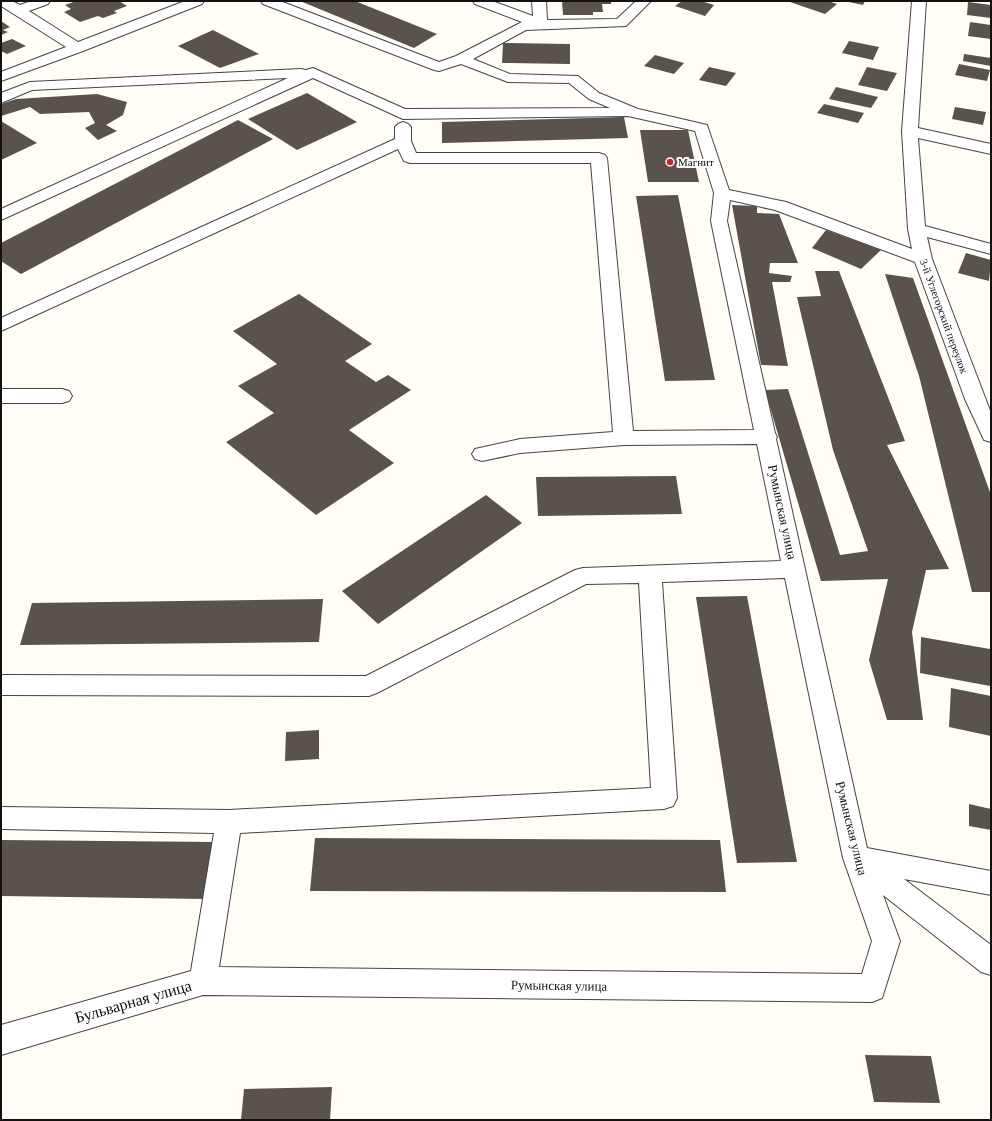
<svg xmlns="http://www.w3.org/2000/svg" width="992" height="1121" font-family="'Times New Roman',serif">
	<style>
		.building { fill: #5a524d }
		.lines { fill: none; stroke-linecap: round; stroke-linejoin: round }
		.minor-casing { stroke: #444; stroke-width: 2 }
		.minor { fill: #fff; fill-rule: evenodd }
		.poi-dot { fill: #c4262e; stroke: #fff; stroke-width: 1.5 }
		.labels { text-anchor: middle; stroke-width: 4; stroke-linejoin: round; paint-order: stroke }
		.far-poi-label { font-size: 11px; fill: #111; stroke: #fff; text-anchor: start }
		.far-street-label { font-size: 11px; fill: #111; stroke: #fff }
		.street-label { font-size: 13px; fill: #111; stroke: #fff }
		.near-street-label { font-size: 16px; fill: #111; stroke: #fff }
	</style>
	<rect width="100%" height="100%" fill="#fffdf5"/>
	<!-- building -->
	<g class="building">
		<path d="M76,1h43l8,5 -13,5 3,2 -14,5 -5,-2 -18,6 -16,-10 7,-3 -6,-4z"/>
		<path d="M300,1h55l82,33 -23,14z"/>
		<path d="M562,1h49v3h-9l1,8h-10v3h-30z"/>
		<path d="M682,1h19l13,4 -9,11 -30,-10z"/>
		<path d="M791,1h37l9,3 -12,10 -35,-12z"/>
		<path d="M844,1h21l-2,4z"/>
		<path d="M968,2l23,3v13l-24,-3z"/>
		<path d="M1,21l9,6 -7,3 5,2 -7,3z"/>
		<path d="M970,22l21,3v14l-23,-3z"/>
		<path d="M213,30l46,24 -39,14 -42,-22z"/>
		<path d="M12,39l14,7 -19,8 -6,-3v-8z"/>
		<path d="M849,41l30,6 -6,13 -31,-7z"/>
		<path d="M503,43l67,1v20l-68,-1z"/>
		<path d="M964,54l27,4v8l-28,-5z"/>
		<path d="M655,55l29,8 -10,11 -30,-8z"/>
		<path d="M959,64l31,6 -3,11 -32,-6z"/>
		<path d="M709,67l27,6 -10,13 -27,-6z"/>
		<path d="M867,67l30,6 -10,18 -29,-6z"/>
		<path d="M836,87l42,10 -7,11 -42,-9z"/>
		<path d="M307,93l50,29 -60,28 -49,-31z"/>
		<path d="M97,94l30,8 -4,13 -17,10 11,6 -19,9 -13,-12 10,-5 -6,-11 -49,2 -10,-7 -29,9v-12l15,-5z"/>
		<path d="M824,104l40,9 -6,10 -41,-10z"/>
		<path d="M955,107l31,5 -3,13 -31,-6z"/>
		<path d="M624,117l4,21 -186,5v-21z"/>
		<path d="M238,120l35,19 -252,135 -20,-13v-18z"/>
		<path d="M1,121l36,22 -36,17z"/>
		<path d="M640,130h48l11,52h-51z"/>
		<path d="M678,195l37,185 -50,1 -29,-185z"/>
		<path d="M732,205l25,1v7l22,1 19,49h-28l-1,10 23,3 -2,6h-18l16,84 -27,-1z"/>
		<path d="M826,230l55,20 -20,19 -49,-21z"/>
		<path d="M966,253l25,7 -2,21 -31,-8z"/>
		<path d="M815,271h24l66,170 -18,4 62,124 -23,1 -14,62 11,88h-36l-18,-60 19,-81 -67,2 -56,-191 23,-1 52,166 28,-4 -35,-101 -36,-153 24,-1z"/>
		<path d="M885,274l28,4 78,217v97h-19l-53,-216z"/>
		<path d="M299,294l73,50 -27,17 31,21 12,-7 23,15 -62,40 45,33 -78,52 -90,-73 48,-29 -36,-27 39,-22 -44,-33z"/>
		<path d="M676,476l6,38 -144,2 -2,-39z"/>
		<path d="M486,495l36,28 -144,101 -36,-33z"/>
		<path d="M747,596l50,266 -60,1 -41,-266z"/>
		<path d="M323,599l-4,43 -299,3 12,-42z"/>
		<path d="M921,637l69,12v37l-70,-13z"/>
		<path d="M951,688l40,8v40l-42,-9z"/>
		<path d="M319,730v29l-34,2 1,-29z"/>
		<path d="M969,804l22,5v21l-22,-4z"/>
		<path d="M315,838l405,2 6,52 -416,-1z"/>
		<path d="M1,840l213,2 -9,57 -204,-3z"/>
		<path d="M865,1055l66,1 9,47 -66,-1z"/>
		<path d="M332,1087l-2,33h-89l3,-31z"/>
	</g>
	<g class="lines">
		<!-- minor casing -->
		<g class="minor-casing">
			<g id="minor">
				<path d="M1,1h11l8,4 11,-4h19l-2,3 -19,7 49,31 107,-41h19l-2,3 -119,47 -82,30v-9l65,-25 -65,-41z"/>
				<path d="M261,1h19l159,61 17,-6 66,-34 -47,-18 -2,-3h19l41,15 -1,-15h14l1,19 70,-1 19,-18h15l-25,25 -100,4 -53,29 37,15 68,2 21,17 39,16 69,16 22,65 57,12 126,47 -4,-20 -6,-98 10,-130h14l-8,127 73,16v10l-73,-16 7,88 66,18v10l-64,-17 5,22 59,154v29l-7,-2 -19,-41 -50,-137 -140,-52 -45,-10 -3,21 48,212 2,4 -1,2 91,409 124,23v24l-87,-16 87,66v30l-10,-3 -98,-77 17,46 -18,57 -10,4 -669,-7 -202,60v-30l190,-54 23,-138 -213,-4v-22l228,3 422,-22 -12,-205 -53,1 -209,109 -8,3 -368,-1v-20l365,1 209,-106 8,-2 198,-7 -24,-117 -133,1 -104,8 -38,8 -7,-2 -3,-5 3,-5 45,-10 93,-7 -22,-269h-181l-6,-2 -6,-12 -397,182v-13l394,-179v-12l3,-3 5,-2 5,2 3,3v14l5,12h183l6,2 2,3 26,273 121,-1 -43,-209 3,-28 -19,-62 -67,-15 -225,3 -90,-41 -312,142v-11l287,-131 -256,12 -31,13v-10l29,-11 271,-13 5,1 7,-2 92,41 205,-1 -21,-9 -20,-16 -61,-1 -47,-18 -22,7 -5,-1 -171,-66zM785,578l58,280 29,83 -10,33 -643,-7 21,-134 424,-24 9,-3 4,-8 -15,-216z"/>
				<path d="M1,389h61l7,2 3,5 -3,5 -7,2h-61z"/>
			</g>
		</g>
		<!-- minor -->
		<use href="#minor" class="minor"/>
	</g>
	<!-- markers -->
	<circle class="poi-dot" cx="670" cy="162" r="4"/>
	<g class="labels">
		<!-- far-poi labels -->
		<g class="far-poi-label">
			<text x="678" y="166">Магнит</text>
		</g>
		<!-- far-street labels -->
		<g class="far-street-label">
			<text transform="translate(944 316) rotate(70)" y="4">3-й Углегорский переулок</text>
		</g>
		<!-- street labels -->
		<g class="street-label">
			<text transform="translate(783 512) rotate(78)" y="5">Румынская улица</text>
			<text transform="translate(852 828) rotate(76)" y="5">Румынская улица</text>
			<text transform="translate(559 985) rotate(1)" y="5">Румынская улица</text>
		</g>
		<!-- near-street labels -->
		<g class="near-street-label">
			<text transform="translate(133 1001) rotate(-16)" y="6">Бульварная улица</text>
		</g>
	</g>
	<!-- border -->
	<rect width="992" height="1121" fill="none" stroke="#111111" stroke-width="4"/>
</svg>
